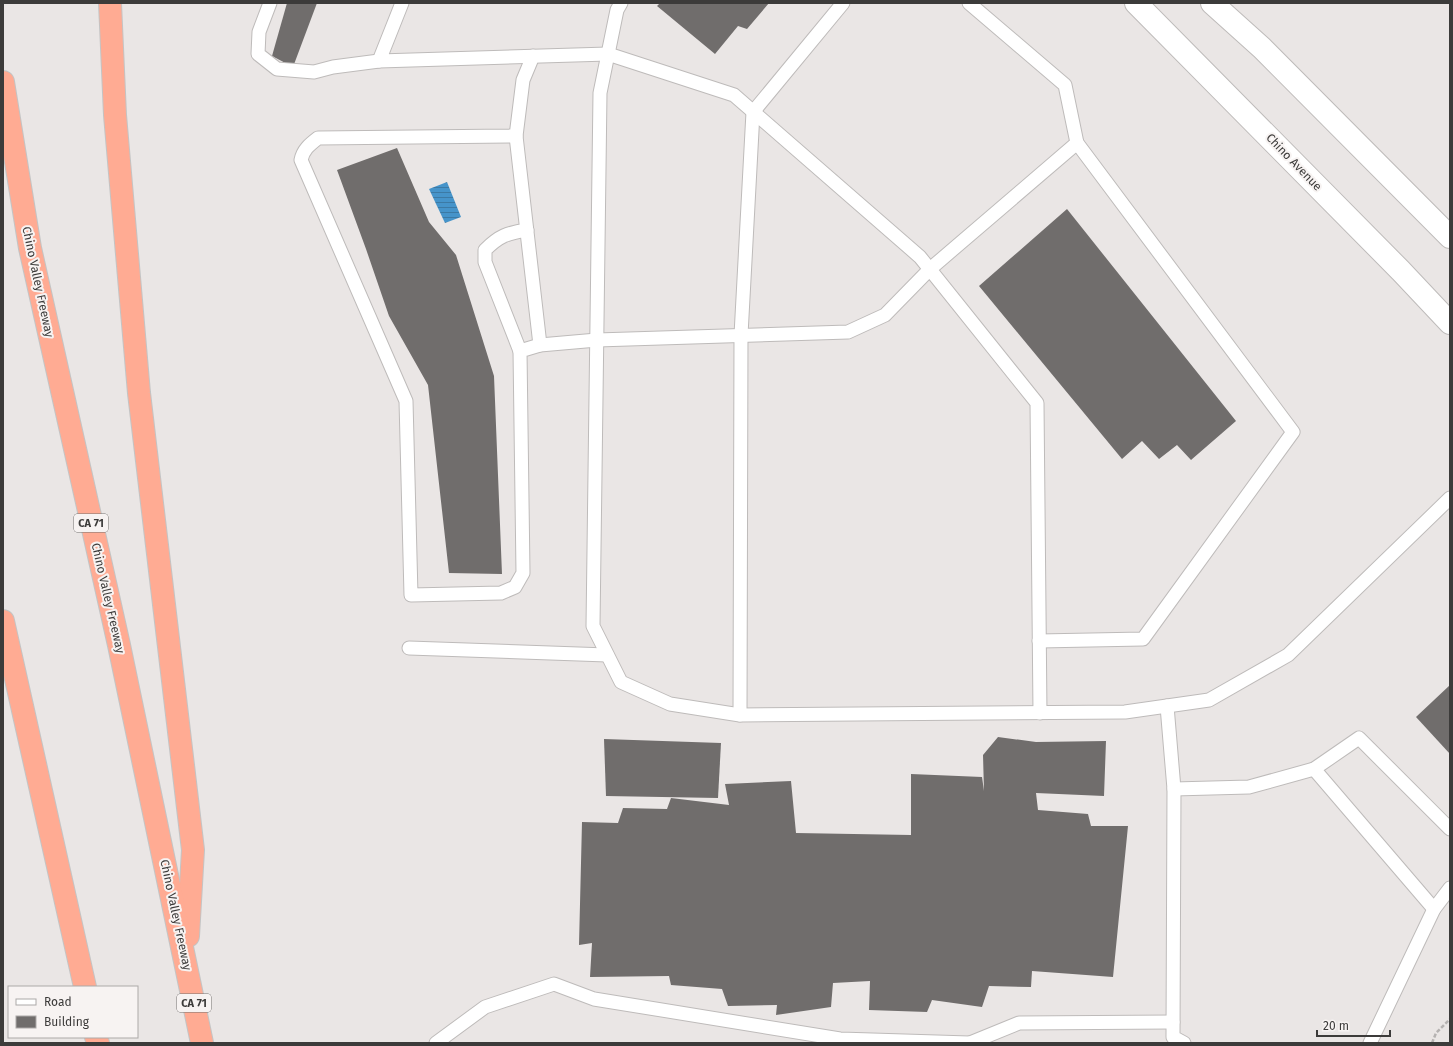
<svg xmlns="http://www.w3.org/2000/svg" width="1453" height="1046" font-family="'Fira Sans',sans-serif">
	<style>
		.water { fill: url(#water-rules) }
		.building { fill: #706d6c }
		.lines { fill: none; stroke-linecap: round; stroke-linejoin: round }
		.lane-casing { stroke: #bebbba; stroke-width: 15 }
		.secondary-casing { stroke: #bebbba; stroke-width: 24 }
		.highway-casing { stroke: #c4c4c4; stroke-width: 24 }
		.path { stroke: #b5b2b1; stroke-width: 2.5; stroke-dasharray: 4 2; stroke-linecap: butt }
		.lane { stroke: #fff; stroke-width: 13 }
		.secondary { stroke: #fff; stroke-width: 22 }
		.highway { stroke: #ffab93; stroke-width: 22 }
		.labels { text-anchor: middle; stroke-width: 4; stroke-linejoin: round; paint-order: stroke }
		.shield { fill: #f7f3f2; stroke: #747271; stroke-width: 1 }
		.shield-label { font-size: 11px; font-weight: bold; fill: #3c3b3a }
		.street-label { font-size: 12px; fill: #3c3b3a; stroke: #f7f3f2 }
	</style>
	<defs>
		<pattern id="water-rules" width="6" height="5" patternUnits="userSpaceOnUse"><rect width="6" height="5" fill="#4694ca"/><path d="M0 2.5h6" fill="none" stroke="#3c7aa5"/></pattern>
	</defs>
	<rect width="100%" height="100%" fill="#eae6e5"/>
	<!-- water -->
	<path class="water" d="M447,182l14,35 -16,6 -16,-34z"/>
	<!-- building -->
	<g class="building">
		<path d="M287,3h30l-24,64 -21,-11z"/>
		<path d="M660,3h109l-22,26 -9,-3 -23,28 -58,-48z"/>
		<path d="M397,148l32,74 27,33 38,121 8,198 -53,-1 -21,-188 -39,-69 -23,-67 -29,-79z"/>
		<path d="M1067,209l169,212 -45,39 -14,-15 -18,14 -17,-18 -20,18 -143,-173z"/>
		<path d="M1450,685v69l-34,-37z"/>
		<path d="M998,737l38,5 70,-1 -2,55 -68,-3 2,17 50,4 3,12h37l-15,151 -81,-6 -1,16 -42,-1 -7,21 -50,-7 -5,12 -58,-2 1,-29 -37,2 -2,24 -55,8 1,-10 -49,1 -6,-17 -51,-4 -2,-9 -79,1 2,-34 -13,2 3,-123 36,1 5,-15 44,1 4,-11 58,7 -4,-21 66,-3 5,52 115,2v-61l71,3 2,14 -1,-36z"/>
		<path d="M604,739l117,4 -3,55 -112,-2z"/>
	</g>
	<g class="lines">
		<!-- lane casing -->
		<g class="lane-casing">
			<g id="lane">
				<path d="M270,3l-11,29 -1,22 19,15 37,3 19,-5 46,-6"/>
				<path d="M402,3l-23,58 229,-7 126,41 186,162 117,146 3,310"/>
				<path d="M621,3l-4,7 -17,83 -7,533 28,56 49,22 70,11 385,-3 84,-12 79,-45 162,-157"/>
				<path d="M533,56l-10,24 -7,56 -198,2c-9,7 -15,12 -17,22l105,241 5,194 90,-2 14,-6 8,-14 -3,-222 20,-6 57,-5 251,-8 37,-17 45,-46 147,-126 -12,-58 -96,-82"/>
				<path d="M516,136l24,209"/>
				<path d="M520,351l-35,-89v-12c14,-14 22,-17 42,-20"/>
				<path d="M1039,641l104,-2 150,-207 -216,-289"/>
				<path d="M409,648l198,7"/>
				<path d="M1167,706l7,83 -1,248 11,6"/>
				<path d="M740,715l1,-380 12,-223 90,-109"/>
				<path d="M1314,769l120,140"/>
				<path d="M1174,789l75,-2 65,-18 45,-31 91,91"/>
				<path d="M436,1043l49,-36 69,-23 40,15 246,40 129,4"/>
				<path d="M970,1043l49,-20 154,-1"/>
				<path d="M1370,1043l64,-134 16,-21"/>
			</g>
		</g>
		<!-- secondary casing -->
		<g class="secondary-casing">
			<g id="secondary">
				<path d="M1136,3l265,268 49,52"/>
				<path d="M1212,3l50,45 188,189"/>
			</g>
		</g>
		<!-- highway casing -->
		<g class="highway-casing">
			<g id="highway">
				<path d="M110,3l5,112 24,278 54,457 -5,86"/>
				<path d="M3,82l27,166 89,397 83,398"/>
				<path d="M3,621l82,366"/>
				<path d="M96,1037l2,6"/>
			</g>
		</g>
		<!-- path -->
		<path class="path" d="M1432,1043l4,-10 14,-14"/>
		<!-- lane -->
		<use href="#lane" class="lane"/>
		<!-- secondary -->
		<use href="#secondary" class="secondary"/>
		<!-- highway -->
		<use href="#highway" class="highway"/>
	</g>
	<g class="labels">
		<!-- shield labels -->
		<g class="shield">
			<rect x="74" y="514" width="34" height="18" rx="3"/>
			<rect x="177" y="994" width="34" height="18" rx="3"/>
		</g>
		<g class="shield-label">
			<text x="91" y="527">CA 71</text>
			<text x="194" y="1007">CA 71</text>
		</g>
		<!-- street labels -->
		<g class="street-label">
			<text transform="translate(1294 162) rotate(46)" y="4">Chino Avenue</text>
			<text transform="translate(38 282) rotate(78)" y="4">Chino Valley Freeway</text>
			<text transform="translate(108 598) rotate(77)" y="4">Chino Valley Freeway</text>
			<text transform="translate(176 915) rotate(78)" y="4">Chino Valley Freeway</text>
		</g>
	</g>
	<!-- border -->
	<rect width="1453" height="1046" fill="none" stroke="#3c3b3a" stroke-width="8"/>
	<!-- legend -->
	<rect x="8" y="986" width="130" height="52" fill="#f7f3f2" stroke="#aca9a8"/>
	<rect x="16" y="999" width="20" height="6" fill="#ffffff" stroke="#aca9a8"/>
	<text x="44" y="1006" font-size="12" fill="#3c3b3a">Road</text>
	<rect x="16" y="1016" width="20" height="12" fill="#706d6c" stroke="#aca9a8"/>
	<text x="44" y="1026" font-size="12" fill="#3c3b3a">Building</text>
	<!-- scale -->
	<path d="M1317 1030v6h73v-6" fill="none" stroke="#3c3b3a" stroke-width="2"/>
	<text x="1323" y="1030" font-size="12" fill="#3c3b3a" stroke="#f7f3f2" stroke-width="3" paint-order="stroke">20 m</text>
</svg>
